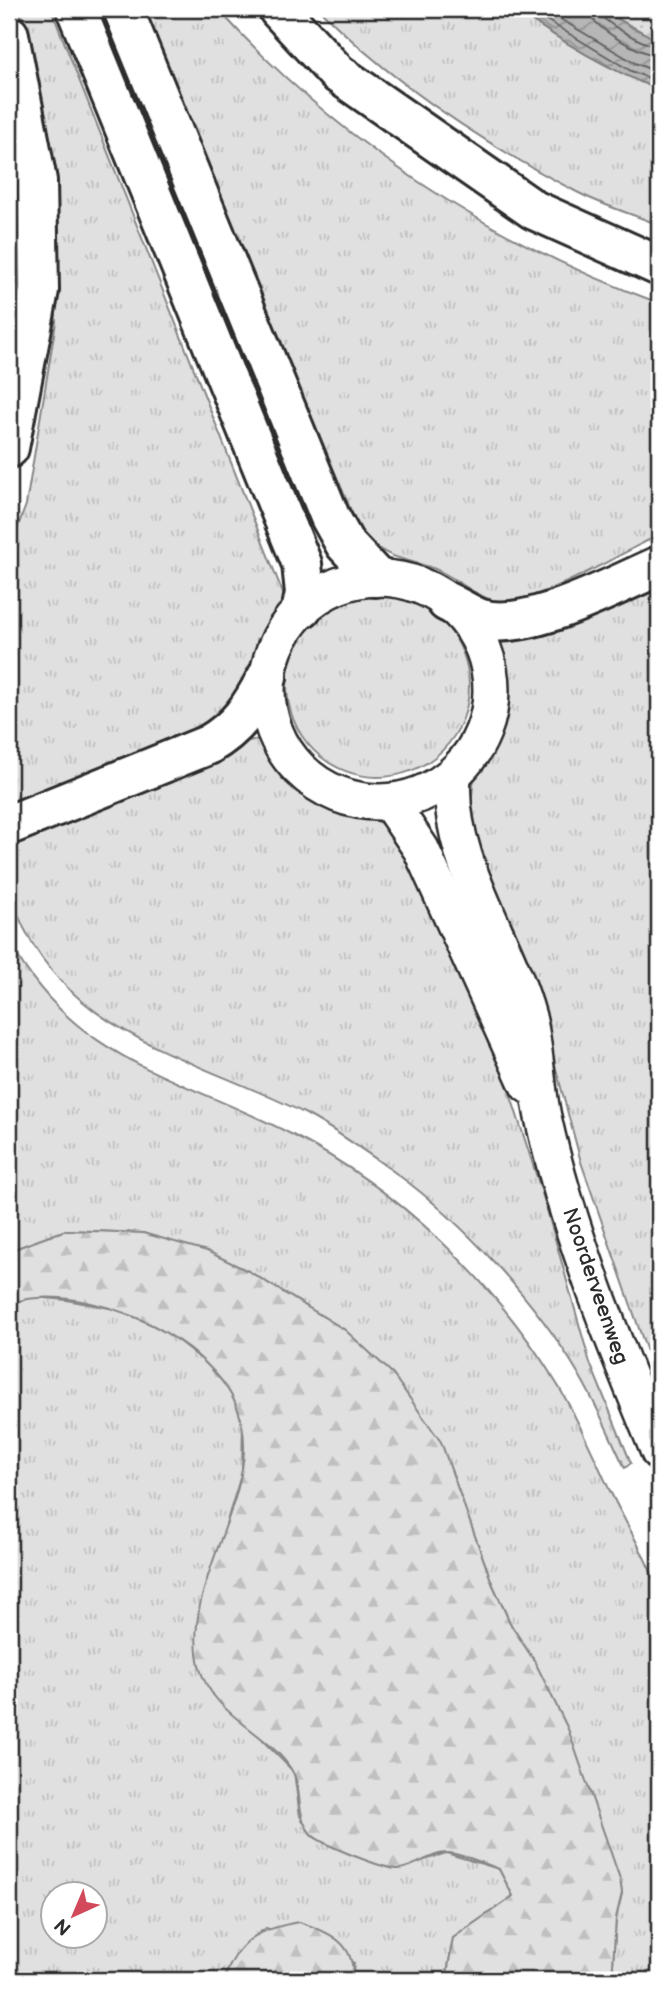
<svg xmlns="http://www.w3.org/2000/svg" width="668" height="1989" font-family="'Balsamiq Sans',sans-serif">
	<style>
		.grass { fill: url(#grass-tufts); stroke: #868686; stroke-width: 2; fill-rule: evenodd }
		.forest { fill: url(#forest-firs); stroke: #868686; stroke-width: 2 }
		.park { fill: url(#park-dots); stroke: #868686; stroke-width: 2 }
		.water { fill: url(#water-waves); stroke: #7e7e7e; stroke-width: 2 }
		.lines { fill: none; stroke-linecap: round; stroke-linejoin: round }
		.shore { stroke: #636363; stroke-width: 2 }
		.minor-casing { stroke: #2b2b2b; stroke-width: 40 }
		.highway-casing { stroke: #2b2b2b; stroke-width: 44 }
		.minor { stroke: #fff; stroke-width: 35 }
		.highway { stroke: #fff; stroke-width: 38 }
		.labels { text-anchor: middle; stroke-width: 7; stroke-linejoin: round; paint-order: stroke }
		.street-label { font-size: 21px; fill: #2b2b2b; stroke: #fff }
	</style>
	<defs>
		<pattern id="grass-tufts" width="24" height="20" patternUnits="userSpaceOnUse" patternTransform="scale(1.75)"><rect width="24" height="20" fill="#e0e0e0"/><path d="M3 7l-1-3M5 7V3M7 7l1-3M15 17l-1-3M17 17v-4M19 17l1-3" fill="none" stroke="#c0c0c0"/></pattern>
		<pattern id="forest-firs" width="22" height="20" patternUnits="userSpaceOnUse" patternTransform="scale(1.75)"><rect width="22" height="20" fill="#e0e0e0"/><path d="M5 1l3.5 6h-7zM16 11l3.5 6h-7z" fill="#c0c0c0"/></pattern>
		<pattern id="park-dots" width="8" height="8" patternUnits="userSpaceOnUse" patternTransform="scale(1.75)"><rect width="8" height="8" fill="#e0e0e0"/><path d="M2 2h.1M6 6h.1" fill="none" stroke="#c0c0c0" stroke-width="1.8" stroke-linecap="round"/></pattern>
		<pattern id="water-waves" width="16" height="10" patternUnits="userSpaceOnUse" patternTransform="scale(1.75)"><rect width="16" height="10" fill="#b6b6b6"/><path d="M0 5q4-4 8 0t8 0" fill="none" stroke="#949494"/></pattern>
	</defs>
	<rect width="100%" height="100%" fill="#fff"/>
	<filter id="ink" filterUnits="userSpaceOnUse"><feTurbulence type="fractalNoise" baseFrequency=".0143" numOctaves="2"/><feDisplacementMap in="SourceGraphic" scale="14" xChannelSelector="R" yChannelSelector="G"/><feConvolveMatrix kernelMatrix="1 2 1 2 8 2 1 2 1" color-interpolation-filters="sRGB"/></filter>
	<g filter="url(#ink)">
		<!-- grass -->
		<g class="grass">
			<path d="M20,9h31l237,597 -22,34 -7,21 -35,49 -29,19 -186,74v-253l17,-45 30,-183 -4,-153z"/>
			<path d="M140,9h78c120,133 273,233 441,294v232c-39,18 -128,75 -167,65 -21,-6 -37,-23 -57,-31 -35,-13 -46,-7 -75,-37z"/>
			<path d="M319,9h197l143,81v135c-27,-11 -58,-20 -84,-34 -92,-48 -183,-108 -256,-182z"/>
			<path d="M659,576v810l-78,-224 -43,-160 -69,-178 5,-48 31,-62 3,-23 -7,-48z"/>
			<circle cx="378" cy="686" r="91"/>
			<path d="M261,739l26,33 17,15 20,14 42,13 25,16 24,28 73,167 55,171 47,167 41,100 -6,5c-15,-31 -29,-65 -47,-95 -41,-70 -115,-151 -181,-199 -29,-21 -61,-44 -93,-61 -114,-58 -251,-80 -294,-220 -5,-14 -1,-33 -1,-48l106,-42 132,-62z"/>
			<path d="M9,941c65,121 170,135 282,193 108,55 203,147 266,250 21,34 37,73 54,109 15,31 36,64 47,97 7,21 1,76 1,101 0,96 0,193 0,289h-47l4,-62 6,-25 -2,-14 -85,-217 -24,-37 -19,-42 -51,-140 -96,-113 -97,-59 -105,-38 -77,-3 -57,21z"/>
			<path d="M34,1297l33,3 53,10 46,21 44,35 23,29 10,26 -1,51 -16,52 37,217 31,31 6,44 12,20 40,19 45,14 49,-16 53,16 14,27 -60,42 -7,42h-94l2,-17 -88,-35c-20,14 -34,28 -42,52h-215v-676zM52,1895h42v42h-42z"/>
		</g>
		<!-- forest -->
		<g class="forest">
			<path d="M66,1230l77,3 64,18 41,20 97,59 46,42 50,70 51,141 19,42 24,37 33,67 52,150 2,14 -6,25 -4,62h-166l7,-42 60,-42 -14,-27c-16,-6 -33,-14 -51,-16 -16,-1 -33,15 -50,16 -14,0 -78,-25 -87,-35 -17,-20 -7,-46 -20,-65 -25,-38 -77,-53 -91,-100 -26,-97 92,-201 21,-289 -21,-26 -49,-46 -79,-60 -39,-17 -93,-31 -133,-16v-53z"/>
			<path d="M299,1922c31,10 58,22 53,58h-128c14,-41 35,-51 75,-58z"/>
		</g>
		<!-- park -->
		<path class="park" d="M515,9h144v81c-51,-21 -99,-49 -144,-81z"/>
		<!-- water -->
		<path class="water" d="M516,9h84l59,32v49c-51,-21 -99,-49 -143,-81z"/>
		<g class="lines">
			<!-- shore -->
			<g class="shore">
				<path d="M528,9l103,62 28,11"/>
				<path d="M543,9l92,54 24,10"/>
				<path d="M589,9c1,19 52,45 70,47"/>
				<path d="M598,9c1,13 48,36 61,38"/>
			</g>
			<!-- minor casing -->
			<g class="minor-casing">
				<g id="minor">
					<circle cx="379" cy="690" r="112"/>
					<path d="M453,776c-7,83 54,163 75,241 8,32 8,67 15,100 25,115 71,226 116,335"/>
					<path d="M390,803l31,46 107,236"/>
				</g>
			</g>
			<!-- highway casing -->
			<g class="highway-casing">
				<g id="highway">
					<path d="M76,9l226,555 3,29 -3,15"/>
					<path d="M123,9l207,508 15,27 31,33"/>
					<path d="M278,9l59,64 197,137 125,56"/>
					<path d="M9,35l28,146 2,109 -30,158"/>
					<path d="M447,602c11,5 22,13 34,17 46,14 134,-34 178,-53"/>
					<path d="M9,825l199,-80c30,-17 43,-38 59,-68"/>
				</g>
			</g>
			<!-- minor -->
			<use href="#minor" class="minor"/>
			<!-- highway -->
			<use href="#highway" class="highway"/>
		</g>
	</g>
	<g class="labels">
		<!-- street labels -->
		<g class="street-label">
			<text transform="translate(596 1286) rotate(71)" y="7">Noorderveenweg</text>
		</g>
	</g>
	<!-- margin -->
	<rect width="668" height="1989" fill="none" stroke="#fff" stroke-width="35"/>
	<rect x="18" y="18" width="633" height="1954" fill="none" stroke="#2b2b2b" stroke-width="2.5" filter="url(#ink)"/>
	<!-- north arrow -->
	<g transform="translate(74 1915) rotate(224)"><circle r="33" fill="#ffffff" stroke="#aaaaaa" stroke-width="2"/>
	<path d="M0-5L12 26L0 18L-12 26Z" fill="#d1495b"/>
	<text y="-10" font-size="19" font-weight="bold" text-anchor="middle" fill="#2b2b2b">N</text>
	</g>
</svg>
